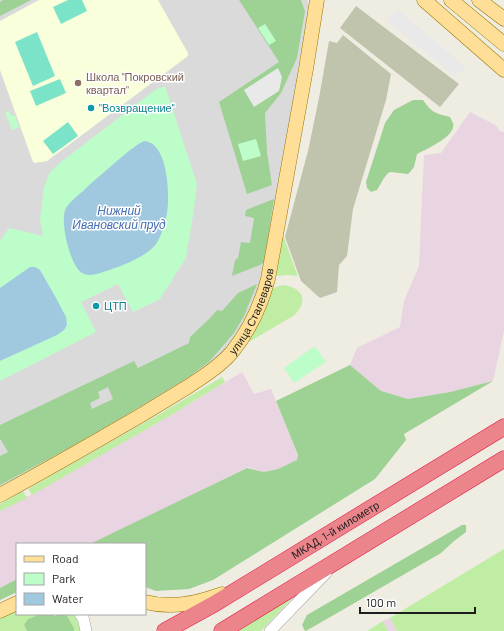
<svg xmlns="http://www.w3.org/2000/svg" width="504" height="631" font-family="Barlow,sans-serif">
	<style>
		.residential { fill: #dbdada }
		.industrial { fill: #e9d4e2 }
		.education { fill: #faffdb }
		.construction { fill: #c1c4ad }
		.grass { fill: #bfeda4 }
		.forest { fill: #9ed194; fill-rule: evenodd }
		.park { fill: #bcfdc9 }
		.pitch { fill: #7be3c8 }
		.parking { fill: #e9e9e9 }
		.water { fill: #a0c9e0 }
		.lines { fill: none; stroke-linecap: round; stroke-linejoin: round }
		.minor-casing { stroke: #a4a4a4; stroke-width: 12 }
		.major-casing { stroke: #967800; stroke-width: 15 }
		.highway-casing { stroke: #e31945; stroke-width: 17 }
		.minor { stroke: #fff; stroke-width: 11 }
		.major { stroke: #ffdf97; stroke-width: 14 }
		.highway { stroke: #ec858b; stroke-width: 16 }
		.education-dot { fill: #8d6e63; stroke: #fff; stroke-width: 1.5 }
		.culture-dot { fill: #0f9aa8; stroke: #fff; stroke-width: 1.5 }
		.labels { text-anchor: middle; stroke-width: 3; stroke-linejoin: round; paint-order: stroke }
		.education-label { font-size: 11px; fill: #785e54; stroke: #fff; text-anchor: start }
		.culture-label { font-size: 11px; fill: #0d838f; stroke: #fff; text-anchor: start }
		.street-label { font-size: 11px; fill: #1d1d1d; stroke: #fff }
		.water-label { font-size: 12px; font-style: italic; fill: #446db2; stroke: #fff }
	</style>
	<rect width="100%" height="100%" fill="#efece2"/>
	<!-- residential -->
	<path class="residential" d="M0,0h307l4,11 -45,257 -18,50 -27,38 -33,25 -188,107z"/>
	<!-- industrial -->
	<g class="industrial">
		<path d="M470,112l27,14 2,5 5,1v199l-11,50 -43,11 -42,7 -27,-8 -31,-26 7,-17 43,-21 4,-26 15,-35 5,-111 17,-2z"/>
		<path d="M242,372l12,22 17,-5 27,67v4l-20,9 -14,3 -16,-5 -155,77h-76v36l-17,8v-77l49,-26 124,-71z"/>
		<path d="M390,618l7,13h-9l-5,-10z"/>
	</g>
	<!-- education -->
	<path class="education" d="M39,0h119l30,53v3l-141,105 -12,2 -2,-1 -33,-92v-49z"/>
	<!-- construction -->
	<g class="construction">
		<path d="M356,6l103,78 -19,23 -100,-79z"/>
		<path d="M343,35l48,39 -5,26 -33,109 -6,47 -8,9 -2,27 -17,6 -19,-17 -16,-44 23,-86 11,-53 10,-57 8,2z"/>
	</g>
	<!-- grass -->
	<g class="grass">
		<path d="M282,236l2,2 13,36v2l-9,-1 -13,1z"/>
		<path d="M283,285c21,3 26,17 10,31l-44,26 -1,-1 23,-51 5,-3z"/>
		<path d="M222,377l3,5 -52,32 -141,81 -4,-6 135,-77z"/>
		<path d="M23,491l4,7 -27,13v-7z"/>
		<path d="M504,549v82h-107l-7,-13z"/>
		<path d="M295,595l-34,36h-24z"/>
		<path d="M17,610v4h24l-13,5 -4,6 3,6h-27v-12z"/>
		<path d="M61,614h12l4,5 3,12h-6v-3z"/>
		<path d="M383,621l5,10h-21z"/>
	</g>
	<!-- forest -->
	<g class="forest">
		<path d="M3,0h28l-31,16v-14z"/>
		<path d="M239,0h62l4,11 -8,47 -16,35 -16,20 2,39 5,33 -25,9 -28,-92 60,-40z"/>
		<path d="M413,100h10c9,13 12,13 27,17 0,1 3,5 3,6 4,13 -27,26 -36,31l-3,13 -4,5 -2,2 -17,-2 -3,1 -4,5 -7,12 -6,2 -4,-4 -1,-6 19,-59 9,-13z"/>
		<path d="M274,199l-10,63 -4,3 -28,11 3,-16 3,-2 3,-16 9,1 4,-25 -9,-2 1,-6z"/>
		<path d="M257,284l-13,32 -10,17 -25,29 -22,16 -61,37 -57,33 -69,37v-29l8,-4 -7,-12h-1v-15l134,-64 4,7 51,-25 1,-6 20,-19 7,-8 5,1 16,-18zM108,387l5,12 -21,10 -2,-6 10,-5 -2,-6z"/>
		<path d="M350,365l31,26 27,8 42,-7 43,-11 -89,53 2,6 -31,39 -162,101 -24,9 -33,2 -11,-4v-43h-55l157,-76 17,4 14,-3 19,-9 1,-5 -22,-54z"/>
		<path d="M462,525h4v7l-12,9 -13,12 -135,78h-1l-3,-6 5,-10z"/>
		<path d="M17,579v13l-17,8v-12z"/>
		<path d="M41,614h10l4,2 6,-2 6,2 7,12v3h-47l-3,-6 4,-6z"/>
	</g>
	<!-- park -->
	<g class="park">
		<path d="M265,24l11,17 -7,4 -11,-17z"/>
		<path d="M165,86l32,98 -4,31 -7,43 -26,41 -27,13 -15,-28 -37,18 15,30 -96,49v-140l9,-13 34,8 -3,-17 4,-32 5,-13 8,-9 98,-75z"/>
		<path d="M9,111l2,5 4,-1 4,12 -7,3 -7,-18z"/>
		<path d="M256,139l5,17 -18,5 -5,-17z"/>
		<path d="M315,346l11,16 -32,21 -10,-15z"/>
	</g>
	<!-- pitch -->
	<g class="pitch">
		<path d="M68,0h14l5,11 -26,13 -8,-17z"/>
		<path d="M37,32l18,44 -22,10 -18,-44z"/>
		<path d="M60,79l6,14 -30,13 -6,-15z"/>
		<path d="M68,122l10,14 -25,18 -10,-13z"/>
	</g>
	<!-- parking -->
	<g class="parking">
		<path d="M397,9l51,43 18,15 -12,9 -67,-55z"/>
		<path d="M278,68l4,9 -3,14 -25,16 -10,-17z"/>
	</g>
	<!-- water -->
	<g class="water">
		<path d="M144,141c24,1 26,54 23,72 -2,10 -5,22 -11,31 -8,11 -31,21 -44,25 -9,3 -21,9 -30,4 -12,-7 -23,-53 -16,-65 4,-6 11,-12 17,-17 11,-11 23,-20 34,-30 8,-7 17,-15 27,-20z"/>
		<path d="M30,267h5l5,3 16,28 10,19 1,8 -3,5 -7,5 -57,26v-73z"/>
	</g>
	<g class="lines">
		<!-- minor casing -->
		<g class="minor-casing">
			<g id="minor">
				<path d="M80,614l3,3 3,14"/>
				<path d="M270,631l56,-58"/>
			</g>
		</g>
		<!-- major casing -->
		<g class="major-casing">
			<g id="major">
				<path d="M424,0l80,70"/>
				<path d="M451,0l53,44"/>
				<path d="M479,0l25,19"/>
				<path id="s1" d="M0,495c48,-26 95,-53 143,-81 15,-9 31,-19 46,-28 15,-10 31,-20 43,-34 17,-21 29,-47 36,-73l38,-210 11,-69"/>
				<path d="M145,602c27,7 52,1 77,-8"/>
				<path d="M0,611l17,-8"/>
			</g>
		</g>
		<!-- highway casing -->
		<g class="highway-casing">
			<g id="highway">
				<path id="s2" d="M165,631l49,-27 290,-177"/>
				<path d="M222,631l282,-172"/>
			</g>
		</g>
		<!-- minor -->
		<use href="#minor" class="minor"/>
		<!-- major -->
		<use href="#major" class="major"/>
		<!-- highway -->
		<use href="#highway" class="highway"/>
	</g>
	<!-- markers -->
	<circle class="education-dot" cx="78" cy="83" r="4"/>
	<g class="culture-dot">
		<circle cx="91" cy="108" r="4"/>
		<circle cx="96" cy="306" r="4"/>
	</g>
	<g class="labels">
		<!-- education labels -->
		<g class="education-label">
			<text x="86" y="81">Школа "Покровский<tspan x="86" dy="13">квартал"</tspan></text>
		</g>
		<!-- culture labels -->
		<g class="culture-label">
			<text x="99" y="112">"Возвращение"</text>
			<text x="104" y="310">ЦТП</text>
		</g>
		<!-- street labels -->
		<g class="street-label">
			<text dy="4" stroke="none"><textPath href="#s1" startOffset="319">улица Сталеваров</textPath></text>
			<text dy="4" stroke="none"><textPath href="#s2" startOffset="198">МКАД, 1-й километр</textPath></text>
		</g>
		<!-- water labels -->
		<g class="water-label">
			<text x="119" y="215">Нижний<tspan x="119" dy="14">Ивановский пруд</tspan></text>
		</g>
	</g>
	<!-- legend -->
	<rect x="16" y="543" width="130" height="72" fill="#ffffff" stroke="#a5a5a5"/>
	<rect x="24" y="556" width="20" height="6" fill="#ffdf97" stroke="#a5a5a5"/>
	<text x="52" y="563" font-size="12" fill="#1d1d1d">Road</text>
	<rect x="24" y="573" width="20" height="12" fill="#bcfdc9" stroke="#a5a5a5"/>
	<text x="52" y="583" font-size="12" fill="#1d1d1d">Park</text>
	<rect x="24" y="593" width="20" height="12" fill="#a0c9e0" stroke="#a5a5a5"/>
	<text x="52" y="603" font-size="12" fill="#1d1d1d">Water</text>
	<!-- scale -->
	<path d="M360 607v6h115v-6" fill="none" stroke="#1d1d1d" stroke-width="2"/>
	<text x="366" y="607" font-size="12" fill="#1d1d1d" stroke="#ffffff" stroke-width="3" paint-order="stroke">100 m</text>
</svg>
